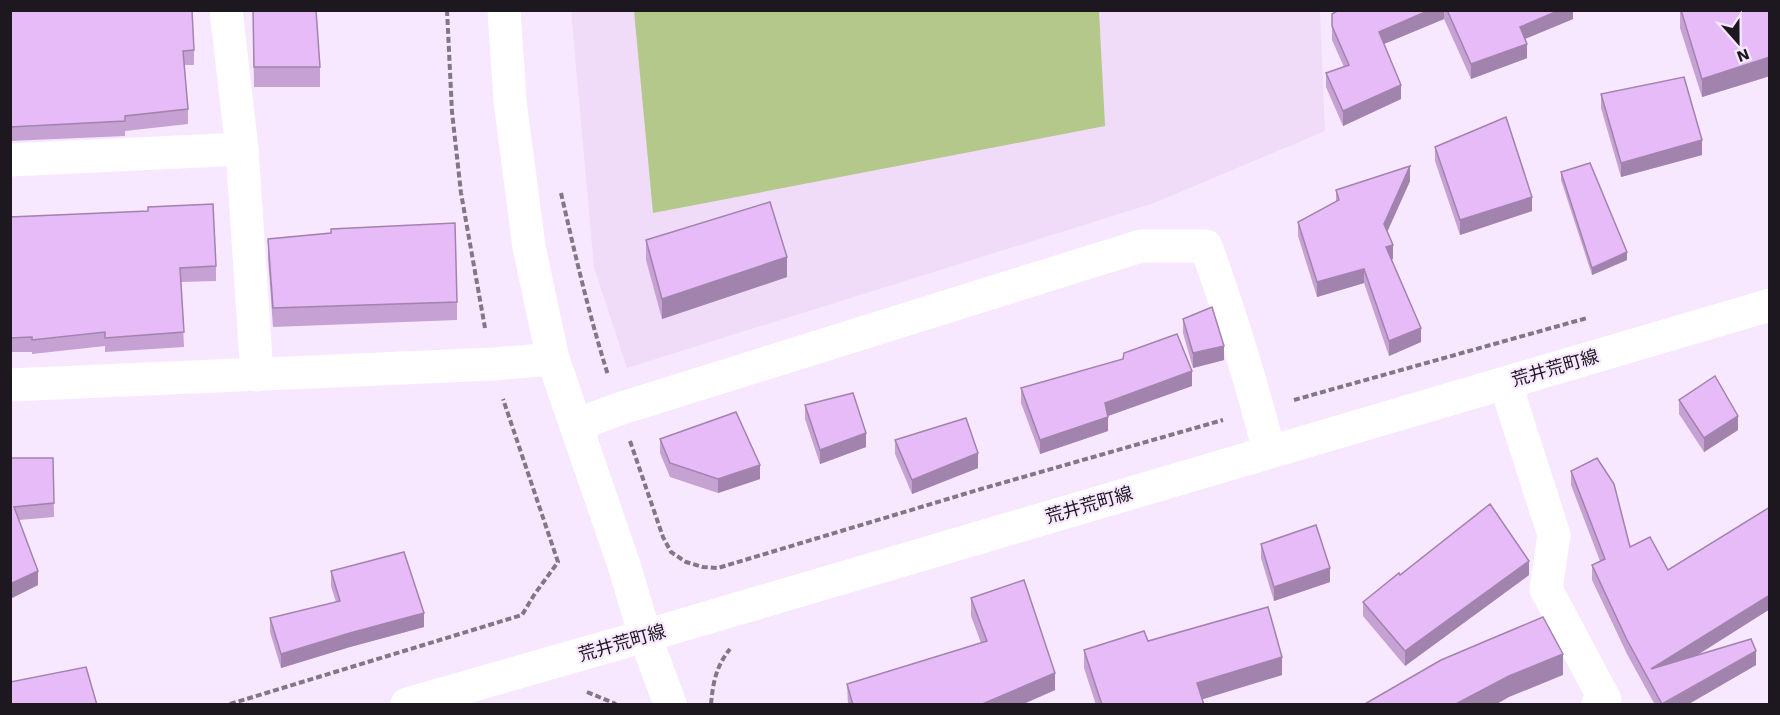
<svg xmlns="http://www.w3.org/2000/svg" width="1780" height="715" font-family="'Work Sans','Noto Sans JP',sans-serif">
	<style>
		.built { fill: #f0dbf8 }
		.green { fill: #b3c88a }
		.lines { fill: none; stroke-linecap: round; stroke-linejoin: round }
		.path { stroke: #817786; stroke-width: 4; stroke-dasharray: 6 3; stroke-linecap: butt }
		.minor { stroke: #fff; stroke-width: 33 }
		.major { stroke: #fff; stroke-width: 33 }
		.wall { fill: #c6a1d4 }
		.shaded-wall { fill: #a183ad }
		.building { fill: #e6bbf7; stroke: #a183ad; stroke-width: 1.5 }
		.labels { text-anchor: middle; stroke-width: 4.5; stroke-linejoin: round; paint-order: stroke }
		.street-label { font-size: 18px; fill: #1d181f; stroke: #f8e8ff }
	</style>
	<rect width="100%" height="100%" fill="#f8e8ff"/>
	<!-- built -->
	<path class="built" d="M571,11h749l5,120 -171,72 -527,165 -33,-100z"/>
	<!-- green -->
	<path class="green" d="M634,11h465l6,115 -452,87z"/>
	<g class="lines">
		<!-- path -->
		<g class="path">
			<path d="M447,10l5,102 9,81 24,135"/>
			<path d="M561,193c14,61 28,122 47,182"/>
			<path d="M1294,400l293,-82"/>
			<path d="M630,441l33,96 8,15 15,10 17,5 15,1 263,-79 242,-69"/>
			<path d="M587,692l29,12"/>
			<path d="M230,704l292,-89 12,-20 24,-33 -55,-163"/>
			<path d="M711,704c2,-21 5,-38 19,-55"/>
		</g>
		<!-- minor -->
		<g class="minor">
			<path d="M226,10l16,139 15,226"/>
			<path d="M504,10l6,91 19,146 24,112 71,206 21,71 25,68"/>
			<path d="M10,160l232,-11"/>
			<path d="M1507,382l5,22 42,131 -8,54 59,111 -7,4"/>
			<path d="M10,385l484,-21 59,-5"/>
			<path d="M576,425l43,-16 522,-163h65c24,68 46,136 63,206"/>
		</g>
		<!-- major -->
		<path class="major" d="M407,704l238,-68 1125,-331"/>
	</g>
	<!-- wall -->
	<g class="wall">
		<path d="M10,10l184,40v15h-10l4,44v15l-63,7v5l-115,5z"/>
		<path d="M253,10l67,57v20h-66z"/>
		<path d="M1339,10h234v9l-48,20 2,19 -56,21 -27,-60 -60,25 17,55 -58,27 -17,-39v-14l18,-6 -12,-27v-26z"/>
		<path d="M1680,10h90v66l-68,21 -22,-69z"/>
		<path d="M1601,94l101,61 -81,22 -20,-69z"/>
		<path d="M1435,147l97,64 -72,24 -25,-74z"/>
		<path d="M1561,172l66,88 -35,15 -31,-95z"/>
		<path d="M1410,181l-23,51 5,28 29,82 -32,14 -25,-73 -47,14 -19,-61v-14l38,-20v-12z"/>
		<path d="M10,217l206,49v15l-35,1 3,65 -79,5v-6l-73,8v-2h-22z"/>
		<path d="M268,239l189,63v18l-184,7 -5,-69z"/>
		<path d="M646,240l141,37 -125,42 -16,-59z"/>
		<path d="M1183,319l41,41 -31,8 -10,-35z"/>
		<path d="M1192,386l-84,30v15l-68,23 -19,-51v-15z"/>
		<path d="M1679,400l59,30 -34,22 -25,-38z"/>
		<path d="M805,405l61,42 -46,17 -15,-45z"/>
		<path d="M660,439l100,40 -42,14 -48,-16 -10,-24z"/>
		<path d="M895,440l83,28 -66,26 -17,-40z"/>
		<path d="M10,458h43l1,59 -35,3 19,65 -28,14z"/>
		<path d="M1571,471l59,76 38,23 102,-63v102l-74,47 60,9 -69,40h-32l-28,-51 -35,-74v-15l8,-4 -29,-76z"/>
		<path d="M1261,544l69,38 -56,19 -13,-43z"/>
		<path d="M331,571l93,56 -74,20 -69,21 -11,-36v-14l66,-16 -5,-16z"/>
		<path d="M1400,575h129l-124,91 -42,-50v-14z"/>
		<path d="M971,598l84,92 -34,15h-173l-1,-21 134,-41 -10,-27z"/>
		<path d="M1148,641l134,34 -80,24 2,6h-108l-12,-37v-18z"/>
	</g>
	<!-- shaded-wall -->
	<g class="shaded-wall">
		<path d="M1430,10h14v9l-65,27v-14z"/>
		<path d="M1560,10h13v9l-53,22v-14z"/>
		<path d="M1527,44v14l-56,21v-15z"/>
		<path d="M1770,57v19l-68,21v-18z"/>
		<path d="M1401,85v14l-58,27v-15z"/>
		<path d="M1702,140v15l-81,22v-14z"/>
		<path d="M1410,166v15l-26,58v-15z"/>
		<path d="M1532,197v14l-72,24v-15z"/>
		<path d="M1393,245v14l-7,2v-14z"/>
		<path d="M1627,252v8l-35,15v-7z"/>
		<path d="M787,257v20l-125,42v-20z"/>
		<path d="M1364,269v14l-47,14v-15z"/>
		<path d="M1421,328v14l-32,14v-15z"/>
		<path d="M1224,346v14l-31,8v-15z"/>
		<path d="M1192,371v15l-87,31v-14z"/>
		<path d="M1738,416v14l-34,22v-14z"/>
		<path d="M1108,417v14l-68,23v-14z"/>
		<path d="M866,433v14l-46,17v-14z"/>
		<path d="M978,453v15l-66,26v-14z"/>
		<path d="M760,465v14l-42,14v-14z"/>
		<path d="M1529,561v14l-124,91v-15z"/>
		<path d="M1330,568v14l-56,19v-14z"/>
		<path d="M38,571v14l-28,14v-15z"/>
		<path d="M1770,595v14l-119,75v-15z"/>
		<path d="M424,613v14l-74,20 -69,21v-14l69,-21z"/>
		<path d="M1756,651v14l-69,40h-25z"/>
		<path d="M1563,654v21l-54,22 -14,8h-41l55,-29z"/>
		<path d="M1282,657v18l-85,26v-18z"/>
		<path d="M1055,673v17l-34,15h-41z"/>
	</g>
	<!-- building -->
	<g class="building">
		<path d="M10,10h182l2,40 -11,1 5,58 -63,7v5l-115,6z"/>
		<path d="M253,10h63l4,57h-66z"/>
		<path d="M1339,10h91l-51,22 22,53 -58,26 -17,-38 23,-8 -17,-39v-12z"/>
		<path d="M1447,10h113l-40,17 7,17 -56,20z"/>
		<path d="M1681,10h89v47l-68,22z"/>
		<path d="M1684,77l18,63 -81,23 -20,-69z"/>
		<path d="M1506,117l26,80 -72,23 -25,-73z"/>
		<path d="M1590,163l37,89 -35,16 -31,-96z"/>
		<path d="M1410,166l-26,58 9,21 -7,2 35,81 -32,13 -25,-72 -47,13 -19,-60 41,-22 -3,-10z"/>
		<path d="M770,202l17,55 -125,42 -16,-59z"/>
		<path d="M213,204l3,62 -36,2 4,64 -79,6v-6l-73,8v-3l-22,1v-121l138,-6v-4z"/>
		<path d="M455,223l2,79 -184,6 -5,-69 63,-6v-4z"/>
		<path d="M1212,307l12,39 -31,7 -10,-34z"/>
		<path d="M1177,334l15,37 -87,32 3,14 -68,23 -19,-52 102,-29 1,-6z"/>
		<path d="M1715,376l23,40 -34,22 -25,-38z"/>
		<path d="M853,393l13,40 -46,17 -15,-45z"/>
		<path d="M736,412l24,53 -42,14 -48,-16 -10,-24z"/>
		<path d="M966,418l12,35 -66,27 -17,-40z"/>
		<path d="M10,458h43l1,45 -40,4 24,64 -28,13z"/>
		<path d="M1597,458l17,26 16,63 20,-10 18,33 102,-63v88l-119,74 100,-30 5,12 -94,53 -35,-64 -35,-75 13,-6 -34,-88z"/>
		<path d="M1490,504l39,57 -124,90 -42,-49 36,-29 1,2z"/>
		<path d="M1316,525l14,43 -56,19 -13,-43z"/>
		<path d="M404,552l20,61 -74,20 -69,21 -11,-36 70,-17 -9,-30z"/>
		<path d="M1024,580l31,93 -75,32h-127l-6,-21 140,-43 -16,-43z"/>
		<path d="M1268,607l14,50 -85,26 7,22h-102l-18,-55 60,-19 4,10z"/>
		<path d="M1543,617l20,37 -54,22 -55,29h-91l78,-45z"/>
		<path d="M86,667l11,38h-87v-23z"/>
	</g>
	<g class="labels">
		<!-- street labels -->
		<g class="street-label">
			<text transform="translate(1555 368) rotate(-16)" y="6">荒井荒町線</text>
			<text transform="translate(1089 505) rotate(-16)" y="6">荒井荒町線</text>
			<text transform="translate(622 643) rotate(-16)" y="6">荒井荒町線</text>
		</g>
	</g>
	<!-- border -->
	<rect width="1780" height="715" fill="none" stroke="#1d181f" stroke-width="24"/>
	<!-- north arrow -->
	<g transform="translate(1738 42) rotate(159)" stroke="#f8e8ff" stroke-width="4.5" paint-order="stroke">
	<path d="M0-4.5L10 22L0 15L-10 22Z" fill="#1d181f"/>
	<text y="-9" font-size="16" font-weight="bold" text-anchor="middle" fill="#1d181f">N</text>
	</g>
</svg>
